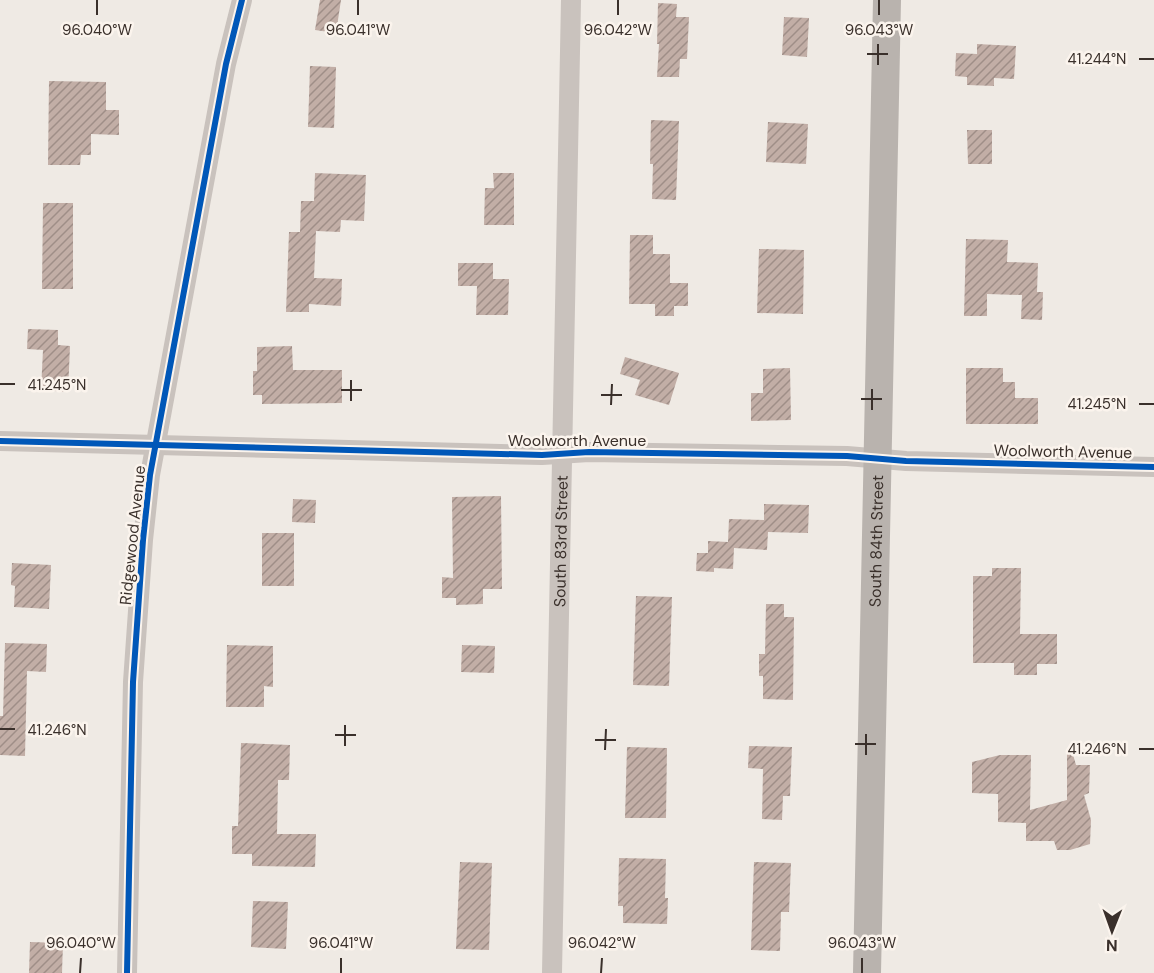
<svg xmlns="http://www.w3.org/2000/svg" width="1154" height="973" font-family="'DM Sans',sans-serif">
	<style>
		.building { fill: url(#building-hatch) }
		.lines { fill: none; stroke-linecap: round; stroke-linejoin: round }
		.minor { stroke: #c9c2bd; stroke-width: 20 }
		.secondary { stroke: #b9b3ae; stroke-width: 28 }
		.cycleway-casing { stroke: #fbf4ed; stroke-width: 10 }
		.cycleway { stroke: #0057b8; stroke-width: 6 }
		.ticks { fill: none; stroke: #3a302b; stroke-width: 2 }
		.labels { text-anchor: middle; stroke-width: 5; stroke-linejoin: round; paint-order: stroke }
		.street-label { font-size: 16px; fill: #3a302b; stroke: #fbf4ed }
		.ticks-label { font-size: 15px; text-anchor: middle; fill: #3a302b; stroke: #fbf4ed; stroke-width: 5; stroke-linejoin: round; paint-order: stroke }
	</style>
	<defs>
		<pattern id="building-hatch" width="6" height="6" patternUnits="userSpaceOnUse" patternTransform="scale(1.5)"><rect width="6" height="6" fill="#c2aea6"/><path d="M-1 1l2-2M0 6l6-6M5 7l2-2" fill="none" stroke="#9f8e87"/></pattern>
	</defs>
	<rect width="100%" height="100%" fill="#efeae4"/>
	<!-- building -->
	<g class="building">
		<path d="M320,0h21l-5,33 -21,-3z"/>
		<path d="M658,3l19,1 -1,13h13l-2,42h-7l-1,18h-22l2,-33h-2z"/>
		<path d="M784,17l25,1 -2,39 -25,-2z"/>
		<path d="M977,44l39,2 -2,33 -20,-1v8l-27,-1v-8l-12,-1 1,-23 21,1z"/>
		<path d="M310,66l26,1 -2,61 -26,-1z"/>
		<path d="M49,81l57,1v28h13v25l-28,-1v21h-10l-1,10h-32z"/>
		<path d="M651,120l28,1 -3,79 -24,-1 1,-35h-3z"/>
		<path d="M768,122l40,2 -2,40 -40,-2z"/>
		<path d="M967,130h25v34h-24z"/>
		<path d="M315,173l51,2 -2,46 -23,-1 -1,12 -24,-1 -2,47 28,1 -1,27 -32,-2v8h-23l3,-80h11l1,-31h13z"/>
		<path d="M493,173h21v52h-30l1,-37h9z"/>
		<path d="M43,203h30v86h-31z"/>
		<path d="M630,235h23v19h17v29h18v23h-14v10h-19v-12h-26z"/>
		<path d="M966,239l42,1 -1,22 31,1 -1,29h6l-1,28 -21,-1 1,-24 -35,-1v22h-23z"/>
		<path d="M759,249l45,1 -1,64 -46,-1z"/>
		<path d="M458,263h35v16h16l-1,36h-32l1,-29h-19z"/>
		<path d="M28,329l30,1v15l12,1 -2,46 -27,-2 2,-40 -16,-1z"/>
		<path d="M292,346l1,24h49v33l-80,1v-9h-9v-24h4v-24z"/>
		<path d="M625,357l54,16 -10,32 -34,-10 5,-15 -20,-6z"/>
		<path d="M790,368l1,52 -40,1v-28h12v-24z"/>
		<path d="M966,368h37v14h12v16h23v26h-72z"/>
		<path d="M501,496l1,93h-19v15l-27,1v-7h-14v-21l11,1 -1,-81z"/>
		<path d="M293,499l23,1 -1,23 -23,-1z"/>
		<path d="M764,504l45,1 -1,28 -40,-1 -1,18 -33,-2 -1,21 -19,-1v4l-18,-1 1,-18h11v-12l20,1 1,-23 35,1z"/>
		<rect x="262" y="533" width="32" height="53"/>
		<path d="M12,563l39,2 -2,44 -35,-2 1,-21 -4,-1z"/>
		<path d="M992,568h29l-1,66h37v30h-20v11h-23v-12h-41v-87h19z"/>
		<path d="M636,596l36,1 -3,89 -36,-1z"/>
		<path d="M766,604h18v13h10l-1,83 -30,-1v-23h-4v-22h6z"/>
		<path d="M5,643l42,1 -1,28 -19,-1 -2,85 -25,-1v-39h3z"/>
		<path d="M227,645l46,1v41l-9,-1v21h-38z"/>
		<path d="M462,645l33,1 -1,27 -33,-1z"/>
		<path d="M241,743l49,2 -1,35h-11l-1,54h39l-1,33 -63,-1v-12h-20v-28h6z"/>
		<path d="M749,746l43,1 -2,49h-7l-1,24 -20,-1 1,-50 -15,-1z"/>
		<path d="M627,747l40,1 -1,70h-41z"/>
		<path d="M1072,751l4,14h14l-1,28 -5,2 7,25 -1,24 -20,6h-13l-3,-9h-28v-18l-28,-1v-28l-26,-1v-31l28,-7h31l-1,55 37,-10v-48z"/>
		<path d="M619,858l47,1 -1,39h3l-1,26 -44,-1v-17h-5z"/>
		<path d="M460,862l32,1 -3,87 -33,-1z"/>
		<path d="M754,862l37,1 -2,49h-8l-1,39 -29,-1z"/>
		<path d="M253,901l35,1 -2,47 -35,-2z"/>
		<path d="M30,942l33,1 -1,30h-33z"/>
	</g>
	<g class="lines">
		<!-- minor -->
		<g class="minor">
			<path d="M0,441l542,14 47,-3 258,4 59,5 248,6"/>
			<path d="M127,973l6,-291 10,-142 7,-65 76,-411 16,-64"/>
			<path id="s1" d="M552,973l19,-973"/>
		</g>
		<!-- secondary -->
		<path class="secondary" id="s2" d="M867,973l20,-973"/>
		<!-- cycleway casing -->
		<g class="cycleway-casing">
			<g id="cycleway">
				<path d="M0,441l542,14 47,-3 258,4 59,5 248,6"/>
				<path d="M127,973l6,-291 10,-142 7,-65 76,-411 16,-64"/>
			</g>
		</g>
		<!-- cycleway -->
		<use href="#cycleway" class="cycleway"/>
	</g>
	<!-- ticks -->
	<path class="ticks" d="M97,15v-15M358,15v-15M618,15v-15M879,15v-15M867,54h21M1139,59h15M878,65v-21M0,384h15M341,390h21M601,395h21M861,399h21M351,401v-21M1139,404h15M611,405l1,-21M872,410v-21M0,729h15M335,735h21M595,740h21M855,744h21M345,746v-21M1139,749h15M605,750l1,-21M866,755v-21M80,973l1,-15M341,973v-15M601,973l1,-15M862,973v-15"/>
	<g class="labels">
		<!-- street labels -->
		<g class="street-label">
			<text x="577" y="446">Woolworth Avenue</text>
			<text transform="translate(1063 451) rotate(1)" y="6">Woolworth Avenue</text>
			<text transform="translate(132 535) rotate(-84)" y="6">Ridgewood Avenue</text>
			<text dy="6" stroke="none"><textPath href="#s1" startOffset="432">South 83rd Street</textPath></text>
			<text dy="6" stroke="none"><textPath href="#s2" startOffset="432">South 84th Street</textPath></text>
		</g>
	</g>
	<g class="ticks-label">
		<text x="97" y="35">96.040°W</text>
		<text x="358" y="35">96.041°W</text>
		<text x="618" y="35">96.042°W</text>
		<text x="879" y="35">96.043°W</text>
		<text x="1097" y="64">41.244°N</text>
		<text x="57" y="390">41.245°N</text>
		<text x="1097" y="409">41.245°N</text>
		<text x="57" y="735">41.246°N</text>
		<text x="1097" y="754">41.246°N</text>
		<text x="81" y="948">96.040°W</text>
		<text x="341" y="948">96.041°W</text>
		<text x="602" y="948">96.042°W</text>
		<text x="862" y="948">96.043°W</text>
	</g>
	<!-- north arrow -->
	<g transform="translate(1112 931) rotate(181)" stroke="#fbf4ed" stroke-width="4.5" paint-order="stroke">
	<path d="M0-4.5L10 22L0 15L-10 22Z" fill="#3a302b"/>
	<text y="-9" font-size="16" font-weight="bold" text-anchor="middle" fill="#3a302b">N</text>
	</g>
</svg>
